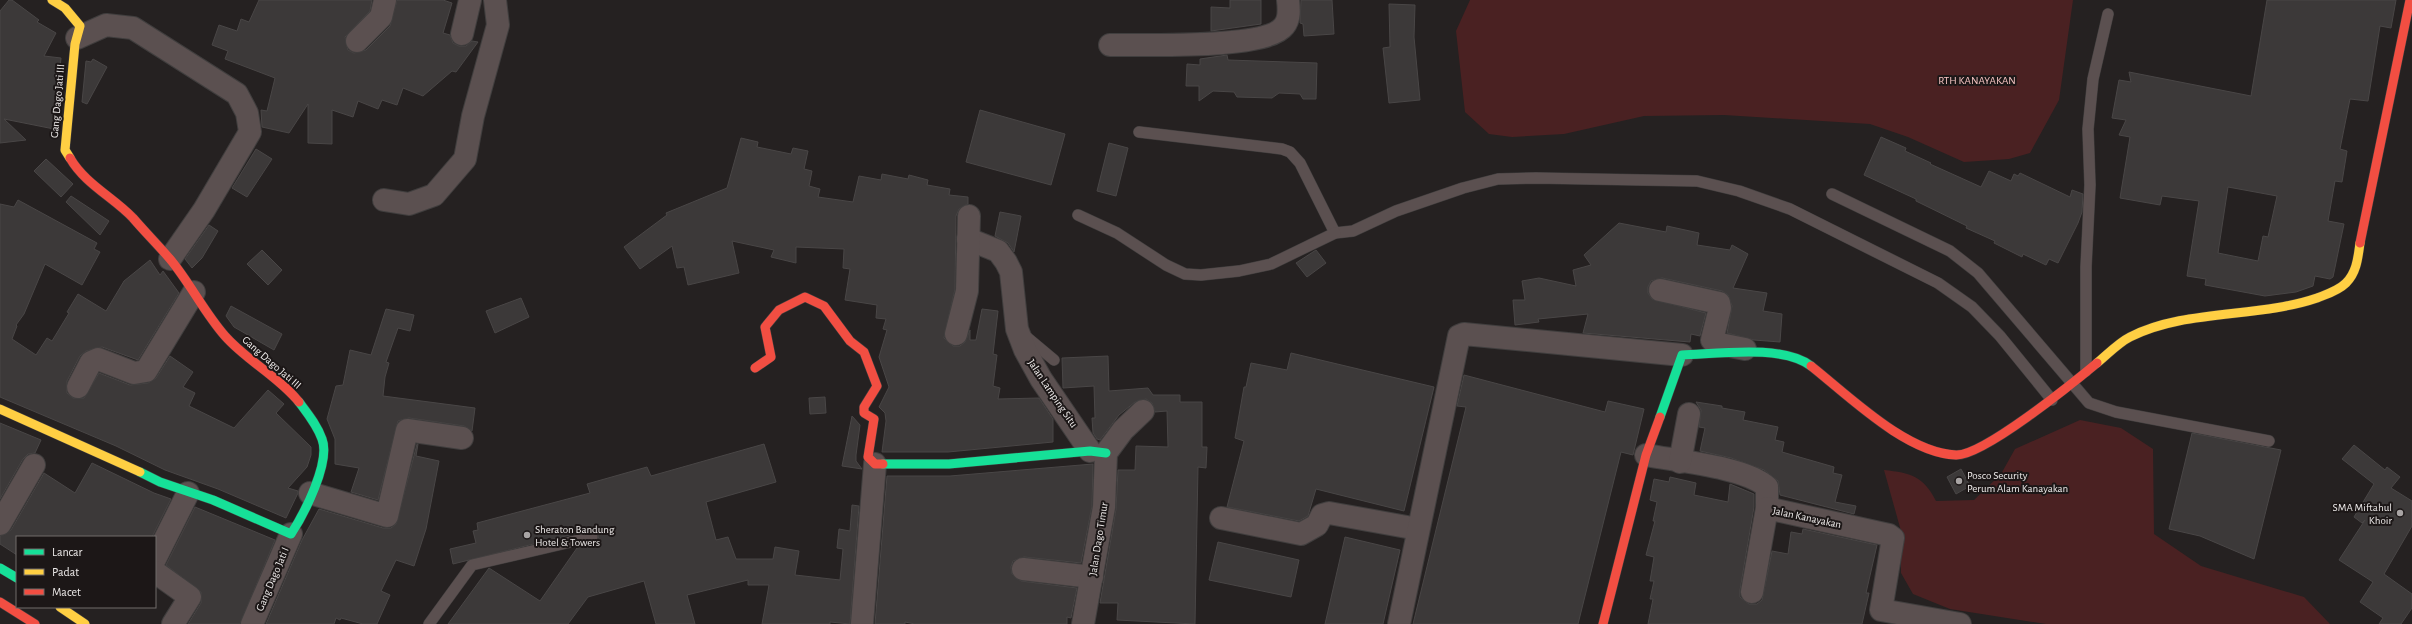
<svg xmlns="http://www.w3.org/2000/svg" width="2412" height="624" font-family="'Alegreya Sans',sans-serif">
	<style>
		.green { fill: #4a2122 }
		.building { fill: #3c3939; stroke: #494646; fill-rule: evenodd }
		.lines { fill: none; stroke-linecap: round; stroke-linejoin: round }
		.lane-casing { stroke: #403e3e; stroke-width: 12 }
		.street-casing { stroke: #403e3e; stroke-width: 24 }
		.fast-casing { stroke: #403e3e; stroke-width: 10 }
		.slow-casing { stroke: #403e3e; stroke-width: 10 }
		.jam-casing { stroke: #403e3e; stroke-width: 10 }
		.lane { stroke: #5b5050; stroke-width: 11 }
		.street { stroke: #5b5050; stroke-width: 22 }
		.fast { stroke: #16e098; stroke-width: 9 }
		.slow { stroke: #ffcf43; stroke-width: 9 }
		.jam { stroke: #f24e42; stroke-width: 9 }
		.poi-dot { fill: #a8a4a4; stroke: #1c1717; stroke-width: 1.5 }
		.labels { text-anchor: middle; stroke-width: 4; stroke-linejoin: round; paint-order: stroke }
		.park-label { font-size: 11px; fill: #fac8c6; stroke: #1c1717 }
		.street-label { font-size: 11px; fill: #eeebea; stroke: #1c1717 }
		.poi-label { font-size: 11px; fill: #eeebea; stroke: #1c1717; text-anchor: start }
	</style>
	<rect width="100%" height="100%" fill="#252121"/>
	<!-- green -->
	<g class="green">
		<path d="M1470,0h603l-14,100 -29,53 -21,6 -45,3 -56,-25 -38,-13 -146,-9 -80,1 -80,18 -52,3 -23,-3 -24,-22 -9,-81z"/>
		<path d="M2080,420l41,8 32,21 1,85 47,32 103,31 26,27h-284l-96,-15 -37,-15 -12,-21v-42l-17,-61c27,3 39,6 52,31l38,-1 27,-26 14,-25z"/>
	</g>
	<!-- building -->
	<g class="building">
		<path d="M9,0h3l27,20 -2,2 19,11 -12,23 17,2 -7,71 -50,-10 22,21 -26,3v-132z"/>
		<path d="M259,0h113l-2,11 -25,26 3,13 6,3 12,-3 24,-24 7,-26h46l9,3 -9,30 7,2 3,8 6,3h7l6,-5 6,1 -22,30 -4,-1 -29,25 -20,-8 -6,17 -15,-5 -4,9 -20,-8 -5,16 -21,-7v34l-24,-1v-39l-19,29 -27,-6 -1,-17 6,1 8,-33 -50,-19 3,-8 -16,-6 7,-20 18,6 4,-12 8,3z"/>
		<path d="M1230,0h31v24l-50,7v-24l19,1z"/>
		<path d="M1301,0h31l2,34 -30,2 -1,-12 -3,-1z"/>
		<path d="M2267,0h129l-5,28 -11,-2 -12,75 -18,-2 -10,50 7,2 -5,31 -7,-1 -7,40 16,3 -11,53 -3,2 -15,-3 -2,10 -17,6 -31,4 -60,-11 1,-6 -19,-3 12,-75 -37,-5 -2,9 -40,-7 10,-61 -11,-2 7,-15 -14,-2 7,-38 12,2 -2,-10 122,24zM2228,187l49,9 -9,41 -5,-1 -5,25 -40,-8z"/>
		<path d="M1389,4l26,1 -1,32 6,63 -31,3 -6,-55 7,-1z"/>
		<path d="M1227,55l1,5 89,3 -1,36h-13l-3,-5 -21,-1 -7,5 -35,-1 -3,-5 -21,-1 -14,10v-15h-13l1,-22 13,1v-6z"/>
		<path d="M93,59l14,8 -20,37 -5,-2 4,-41 5,1z"/>
		<path d="M980,110l85,24 -14,51 -85,-23z"/>
		<path d="M1881,137l25,11 -1,3 26,12 -1,1 51,23 8,-16 22,10 3,-7 4,2 2,-3 50,24 2,-7 11,4 -1,18 -4,11 -20,40 -9,-4 -3,6 -23,-11 -1,3 -28,-14 1,-2 -29,-13 1,-2 -51,-25v-2l-52,-24z"/>
		<path d="M741,138l17,4 -1,5 34,7 2,-6 15,3 -4,18 8,2 -3,15 11,3 -2,8 35,5 6,-26 22,4 1,-6 26,5 1,-4 19,5 -1,5 23,4 -1,6 19,2v7l-9,5 -3,7 -1,73 -11,49 9,8h7l5,-4 5,-12v10h6l6,-31 16,2 -5,43 4,1 -4,31 7,2 -2,11 41,-1 14,21v23l-105,10h-66l4,-31 -1,-8 -6,-6 10,-20 -10,-30 8,-27 -4,-1 3,-10 -10,-1 1,-13 -32,-5 5,-31 -7,-1 1,-19 -48,-2v16l-25,-6 3,-7 -42,-9 7,32 -51,12 -4,-18 -7,1 -5,-22 -32,23 -16,-22 43,-32 -1,-2 61,-25z"/>
		<path d="M1109,143l19,5 -12,48 -19,-5z"/>
		<path d="M256,149l16,10 -25,38 -15,-9z"/>
		<path d="M46,159l27,25 -12,13 -27,-26z"/>
		<path d="M71,196l38,25 -9,14 -34,-33z"/>
		<path d="M18,200l79,43 -3,6 6,3 -18,33 -37,-21 -21,50 -8,11 1,1 -5,13 24,16 11,-17 5,3 17,-28 -2,-1 11,-18 28,17 18,-30 26,-21 10,15 3,-4 16,22 -41,67 -36,-13 -16,4 -6,5 -13,25v12l6,5h11l15,-25 31,12 18,-2 8,-5 14,-22 23,16 -10,15 12,6 -6,13 45,22 34,-38 16,14 -8,9 35,34v8l-4,12 -19,21 10,3v2l-12,25 -68,-29 -53,-19 -49,-24 -116,-49v-193l14,3z"/>
		<path d="M1000,212l21,4 -7,36 -6,-9 -13,-7z"/>
		<path d="M1619,223l47,9 1,-6 32,7 -2,12 33,5 2,-5 16,9 -15,34 34,5 -4,18 19,3 -2,28 -26,-2 -27,-7 5,-27 -4,-11 -6,-4 -60,-13 -11,3 -3,6v6l4,6 54,14 -6,23 -9,-2 -1,8 -107,-9 5,-19 -50,5 1,3 -24,3 -2,-25h12l-3,-19 17,-3 37,8 -3,-16 18,-5 -7,-10z"/>
		<path d="M209,225l9,6 -16,27 -10,10 -7,-9z"/>
		<path d="M262,250l20,20 -14,15 -21,-21z"/>
		<path d="M1316,250l10,13 -19,14 -11,-14z"/>
		<path d="M521,298l8,19 -34,16 -9,-22z"/>
		<path d="M231,306l51,28 -8,16 -40,-23 -8,-11z"/>
		<path d="M386,309l28,6 -4,16 -12,-3 -12,34 3,1 -4,14 -2,19 92,12 -3,23 -8,-5 -55,-8 -11,3 -20,79 -27,-8 8,-24 -24,-4v-25l-8,-20 9,-33 7,-1 7,-35 21,5z"/>
		<path d="M1291,353l143,34 -30,124 -88,-22 -8,27 -9,5 -72,-14 17,-66 -9,-3 9,-51h2l5,-24 36,7z"/>
		<path d="M1108,356l1,35 39,-3 5,7h27v7h22v45h5l-1,21 -8,-1 -3,157 -78,-4 1,-17h-18l16,-94 2,-39h17l1,-24 32,1 -1,-36 -12,1 -3,-9 -6,-4 -11,3 -16,13 -19,25 -3,-1 -4,-6 -1,-15h3l-1,-32 -31,2 -1,-30z"/>
		<path d="M1464,375l141,37 3,-11 36,8 -11,46 -12,-3 -43,172h-165l53,-217 -9,-1z"/>
		<path d="M825,397l1,16 -16,1 -1,-16z"/>
		<path d="M1696,402l26,4v2l23,4 -2,8 35,7 -3,13 9,2 -2,10 52,15 -1,6 9,2 -7,27 21,4 -2,8 -74,-19 -2,-14 -14,-11 -33,-12 -31,-7 5,-23 -6,-1 2,-17z"/>
		<path d="M852,416l8,9 -4,30v6l6,8 -20,-3z"/>
		<path d="M0,423l41,17 -6,13 -7,1 -5,5 -23,40z"/>
		<path d="M2192,433l89,17 -27,109 -54,-23 -31,-7z"/>
		<path d="M417,444h1l-2,12 23,5 -13,68 -12,37 -18,-6 -15,31 9,4 -13,29h-14l-22,-6 -1,2 -4,-2 -2,6h-68l36,-84 17,-31 64,19h8l5,-4z"/>
		<path d="M764,444l12,38 -70,20 10,38 12,-3 8,22h37l2,-12 24,4 -4,24 45,5 3,-31 -6,-1 2,-19 11,2 2,-26 7,1 -9,118 -20,-2v2h-68l7,-39h-21v-5l-61,15 8,29h-39l-12,-43 -56,16 -20,27h-120l41,-56 51,33 37,-53 17,-4 5,-5 -2,-7 -7,-2 -137,34 -3,-15 26,-6 -3,-12 5,-1 -1,-7 113,-30 -3,-9 60,-17 4,9z"/>
		<path d="M2354,445l31,25 2,-3 13,10 -9,11 21,13v25l-28,48 28,20v14l-11,16h-22l4,-6 -23,-16 13,-20 -34,-22 26,-40 -3,3 -8,-6 20,-33 -32,-25z"/>
		<path d="M92,463l62,30 17,6 -19,38h-135v18l-17,-11v-8l11,-6 33,-57 31,20z"/>
		<path d="M1093,464l-1,42 -11,57 -57,-6 -11,4 -2,6 1,7 9,7 56,7 -6,30 -4,-1v7h-152l-10,-2v2h-30l12,-148h63z"/>
		<path d="M1961,469l9,17 -14,8 -9,-17z"/>
		<path d="M1670,477l26,6 -2,12 34,7 2,-18 24,10v13l-14,83v7l9,7h8l5,-4 10,-49 16,3 3,-22 11,2 1,-5 74,16 -11,48h3l-7,31h-214l5,-25h-3l4,-18h-4l4,-24 -8,-2 9,-34h-2l4,-19 -7,-2 4,-21 15,3z"/>
		<path d="M195,507l80,33 -35,84h-52l13,-21v-11l-35,-27z"/>
		<path d="M1345,537l55,13 -17,74h-58z"/>
		<path d="M1218,542l81,18 -8,37 -82,-17z"/>
	</g>
	<g class="lines">
		<!-- lane casing -->
		<g class="lane-casing">
			<g id="lane">
				<path d="M1139,132l143,17 8,3 10,11 35,70 18,-2 43,-20 67,-23 35,-9 38,-1 161,3 42,10 51,18 148,74 34,24 28,29 52,64"/>
				<path d="M1832,194l118,57 28,22 111,130 27,9 153,29"/>
				<path d="M1078,215l39,18 49,32 19,9 16,1 38,-4 32,-7 64,-31"/>
				<path d="M1023,334l31,26"/>
				<path d="M2086,371v-104l4,-82 -2,-56 5,-50 15,-65"/>
				<path d="M429,624l43,-59 120,-28"/>
			</g>
		</g>
		<!-- street casing -->
		<g class="street-casing">
			<g id="street">
				<path d="M462,34l8,-34"/>
				<path d="M77,38l29,-13 27,3 104,66 10,19 3,19 -46,78 -34,49"/>
				<path d="M357,41l24,-24 4,-17"/>
				<path d="M1110,45c32,-1 156,5 174,-19 6,-7 5,-17 4,-26"/>
				<path d="M384,200l25,4 25,-9 31,-36 8,-43 25,-91 -3,-25"/>
				<path d="M968,239l30,12 8,11 5,10 6,57 8,21 16,29 49,72"/>
				<path d="M1660,290l59,13 1,5 -8,32 3,3 30,6"/>
				<path d="M956,334l11,-43 2,-75"/>
				<path d="M78,387l13,-25 7,-3 36,14 12,-2 48,-79"/>
				<path d="M1646,455c31,6 99,12 121,32v21l122,27 4,3 -12,72 79,14"/>
				<path d="M1680,462l9,-48"/>
				<path d="M310,493l77,23 20,-86 55,8"/>
				<path d="M1221,518l80,16 16,-9 5,-10 7,-2 89,16"/>
				<path d="M0,524l34,-59"/>
				<path d="M155,559l33,-66"/>
				<path d="M1023,569l69,8"/>
				<path d="M155,572l35,25 -17,27"/>
				<path d="M1752,592l15,-84"/>
				<path d="M252,624l39,-90"/>
				<path d="M862,624l13,-160"/>
				<path d="M1083,624l21,-117 2,-54 17,-23 20,-19"/>
				<path d="M1399,624l60,-288 5,-2 218,21"/>
			</g>
		</g>
		<!-- fast casing -->
		<g class="fast-casing">
			<g id="fast">
				<path d="M1660,417l22,-62c34,-1 101,-11 129,11"/>
				<path d="M883,464h66l141,-13 16,2"/>
				<path d="M140,472l20,10 53,18 78,34c13,-20 40,-72 31,-95 -5,-14 -14,-25 -23,-37"/>
				<path d="M0,568l17,10"/>
			</g>
		</g>
		<!-- slow casing -->
		<g class="slow-casing">
			<g id="slow">
				<path d="M52,0l13,8 15,18 -5,18 -10,106 5,8"/>
				<path d="M2097,363c10,-8 21,-20 33,-26 54,-28 129,-19 187,-39 10,-4 21,-7 29,-15 11,-11 12,-26 14,-40"/>
				<path d="M0,409l140,63"/>
				<path d="M60,607l25,17"/>
			</g>
		</g>
		<!-- jam casing -->
		<g class="jam-casing">
			<g id="jam">
				<path d="M70,158c15,26 43,39 63,60 12,14 25,27 37,41 20,24 34,53 55,77 22,25 53,40 74,66"/>
				<path d="M2360,243l50,-243"/>
				<path d="M1811,366c38,30 95,87 145,89 27,1 117,-72 141,-92"/>
				<path d="M755,368l16,-11 -6,-30 14,-17 26,-13 19,9 26,35 14,11 13,34 -13,21v6l10,6 -6,38 7,7h8"/>
				<path d="M0,602l35,22"/>
				<path d="M1603,624l43,-169 14,-38"/>
			</g>
		</g>
		<!-- lane -->
		<use href="#lane" class="lane"/>
		<!-- street -->
		<use href="#street" class="street"/>
		<!-- fast -->
		<use href="#fast" class="fast"/>
		<!-- slow -->
		<use href="#slow" class="slow"/>
		<!-- jam -->
		<use href="#jam" class="jam"/>
	</g>
	<!-- markers -->
	<g class="poi-dot">
		<circle cx="1959" cy="481" r="4"/>
		<circle cx="2400" cy="513" r="4"/>
		<circle cx="527" cy="535" r="4"/>
	</g>
	<g class="labels">
		<!-- park labels -->
		<g class="park-label">
			<text x="1977" y="84">RTH KANAYAKAN</text>
		</g>
		<!-- street labels -->
		<g class="street-label">
			<text transform="translate(57 101) rotate(-85)" y="4">Gang Dago Jati III</text>
			<text transform="translate(272 362) rotate(41)" y="4">Gang Dago Jati III</text>
			<text transform="translate(1053 393) rotate(56)" y="4">Jalan Lamping Situ</text>
			<text transform="translate(1807 517) rotate(12)" y="4">Jalan Kanayakan</text>
			<text transform="translate(1098 539) rotate(-81)" y="4">Jalan Dago Timur</text>
			<text transform="translate(272 579) rotate(-67)" y="4">Gang Dago Jati I</text>
		</g>
		<!-- poi labels -->
		<g class="poi-label">
			<text x="1967" y="479">Posco Security<tspan x="1967" dy="13">Perum Alam Kanayakan</tspan></text>
			<text x="2392" y="511" text-anchor="end">SMA Miftahul<tspan x="2392" dy="13">Khoir</tspan></text>
			<text x="535" y="533">Sheraton Bandung<tspan x="535" dy="13">Hotel &amp; Towers</tspan></text>
		</g>
	</g>
	<!-- legend -->
	<rect x="16" y="536" width="140" height="72" fill="#1c1717" stroke="#706c6b"/>
	<rect x="24" y="549" width="20" height="6" fill="#16e098" stroke="#706c6b"/>
	<text x="52" y="556" font-size="12" fill="#eeebea">Lancar</text>
	<rect x="24" y="569" width="20" height="6" fill="#ffcf43" stroke="#706c6b"/>
	<text x="52" y="576" font-size="12" fill="#eeebea">Padat</text>
	<rect x="24" y="589" width="20" height="6" fill="#f24e42" stroke="#706c6b"/>
	<text x="52" y="596" font-size="12" fill="#eeebea">Macet</text>
</svg>
